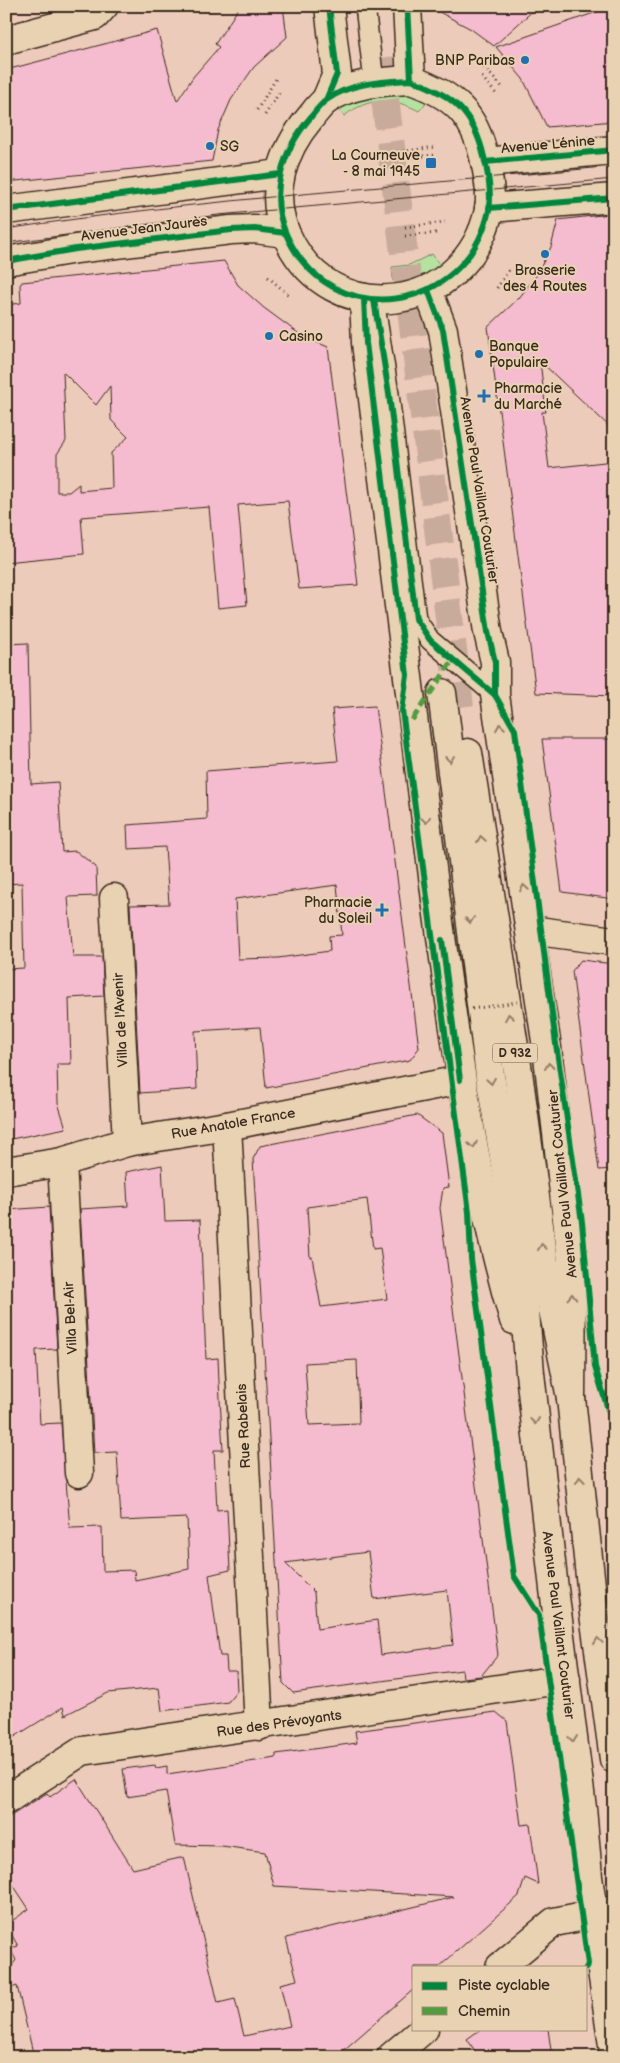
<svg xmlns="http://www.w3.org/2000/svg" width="620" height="2063" font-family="'Balsamiq Sans',sans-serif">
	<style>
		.green { fill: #b5e2a0; stroke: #78865f }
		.building { fill: #f5bbce; stroke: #3b2a1e; fill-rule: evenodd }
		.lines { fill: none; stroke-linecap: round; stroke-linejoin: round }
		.primary-tunnel { stroke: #c9ab9b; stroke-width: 28; stroke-dasharray: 28 14; stroke-linecap: butt }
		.lane-casing { stroke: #3b2a1e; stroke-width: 22 }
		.street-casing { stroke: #3b2a1e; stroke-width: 31 }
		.primary-casing { stroke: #3b2a1e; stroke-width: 31 }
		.path { stroke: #3b2a1e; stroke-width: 3; stroke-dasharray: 1 4; stroke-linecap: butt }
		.lane { stroke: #e9d2b2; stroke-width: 19 }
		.street { stroke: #e9d2b2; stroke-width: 28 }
		.primary { stroke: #e9d2b2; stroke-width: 28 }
		.tram { stroke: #3b2a1e; stroke-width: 1 }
		.path-bridge { stroke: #3b2a1e; stroke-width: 3; stroke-dasharray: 1 4; stroke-linecap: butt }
		.quiet { stroke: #529c3f; stroke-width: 5; stroke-dasharray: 10 5; stroke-linecap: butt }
		.cycleway-casing { stroke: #e9d2b2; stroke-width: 9 }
		.cycleway { stroke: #00873e; stroke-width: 6 }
		.oneway { stroke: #927e68 }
		.poi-dot { fill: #1f6fb2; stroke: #e9d2b2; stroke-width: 2 }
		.labels { text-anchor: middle; stroke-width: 4; stroke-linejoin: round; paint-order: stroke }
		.shield { fill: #e9d2b2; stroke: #6f5c4a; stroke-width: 1 }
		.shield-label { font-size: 12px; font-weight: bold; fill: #3b2a1e }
		.poi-label { font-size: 14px; fill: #3b2a1e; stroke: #e9d2b2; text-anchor: start }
		.street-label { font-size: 14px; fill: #3b2a1e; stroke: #e9d2b2 }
	</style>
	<rect width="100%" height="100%" fill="#edcbba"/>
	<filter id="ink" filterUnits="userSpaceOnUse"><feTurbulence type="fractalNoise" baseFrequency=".02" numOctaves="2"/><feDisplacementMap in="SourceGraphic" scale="10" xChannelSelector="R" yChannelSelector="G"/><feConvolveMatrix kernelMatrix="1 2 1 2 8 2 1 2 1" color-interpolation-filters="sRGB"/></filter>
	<g filter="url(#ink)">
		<!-- green -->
		<g class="green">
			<path d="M392,87l37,12 -10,12c-27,-14 -50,-14 -75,5l-8,-11z"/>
			<path d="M432,254l8,11 -17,11 -30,5 -1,-14 17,-2z"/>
		</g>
		<!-- building -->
		<g class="building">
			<path d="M240,6h43l4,31 -33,30 -23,33 -13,30 -6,31 -206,21v-112l151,-40 20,71 16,-24 26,-30 -4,-3z"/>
			<path d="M428,6h110l-44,40 -23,-17z"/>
			<path d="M614,6v115l-67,6 -24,-48 -27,-32z"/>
			<path d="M610,214l1,13h3v204l-74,-70 6,51h-4l7,56 65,-7v235l-78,-3 -48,-366 31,-29 17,-22 15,-29 7,-27z"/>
			<path d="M224,261l14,24 26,23 38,28 26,11 30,238 -59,4 -11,-88 -50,4 9,100 -29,3 -9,-101 -128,10 3,37 -78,8v-257l15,-2 -1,-18 2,-3zM63,372l33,33 14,-19 1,34 17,17 -17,16 1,35 -33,3v-7l-10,8h-12v-38l9,-13z"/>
			<path d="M28,643l3,141 27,-2 4,70 14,-1 20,16 1,29 -29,1 5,60h29l2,39 -35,2 2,66h-14l1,39 8,25 -60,12v-171l18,-1 -2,-85 -16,1v-240z"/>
			<path d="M375,706l44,342 -9,12 -144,28 -6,-61 -65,4 2,58 -57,4 -10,-188 39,-1 -4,-57 -37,2 -1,-24 80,-6 -1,-48 132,-10 -6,-52zM337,885l5,50 -13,1 1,15 -52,7 -40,1 -3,-60z"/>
			<path d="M542,739h72v160l-52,-7z"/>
			<path d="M581,960l33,4v205l-15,1 -27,-199z"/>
			<path d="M417,1115l25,18 7,54 -6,1 -3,20 58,447 -17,21 -18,2 -1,-8 -169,23 -10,-10 -30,-524 7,-13zM367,1199l6,50 7,-1 7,51 -66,8 -9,-50h-2l-3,-50zM357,1360l2,63 -50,2 -4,-62zM368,1552l6,47 73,-9 6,55 -72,10 -4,-35 -60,9 -3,-37 -29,-29z"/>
			<path d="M162,1165l3,56 35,-1 6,139 12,-1 1,24 4,68h-9l3,60 10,-1 3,61 -21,5 11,81h6l1,15h9l1,20 -9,11 -66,9 -3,-23 -51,5 -43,22 -2,-8 -57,35v-532l43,-3 8,142 -21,1 4,74 21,-1 9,105 32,-1 1,44 31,-1 1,10 54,-11 -2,-51 -66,3 -4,-69 -23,1 -14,-244 48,-3 -2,-34z"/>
			<path d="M496,1712l11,9 14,104 9,-1 8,60 -13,-6 -6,18 -80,71h-25v22l-76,66 -304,2 -17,-71 -11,4v-16l10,-14 -6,-11 8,-3 -12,-21 23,-16 -23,-35v-55l41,-26 3,4 26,-18 57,90 51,-12 34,146 17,-4 9,37 46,-10 -10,-42 17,-4 -11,-42 168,-41 -180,-11 -9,-34 -43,-6 -47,-1 -9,-54 -39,6 -4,-28 32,-4 1,3 11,-2v8l109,-16v-4l81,-11 -2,-12z"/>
			<path d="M481,2029h67l4,28h-73l-12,-18z"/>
		</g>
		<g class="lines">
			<!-- primary-tunnel -->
			<path class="primary-tunnel" d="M380,58l80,649"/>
			<!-- lane casing -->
			<g class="lane-casing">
				<g id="lane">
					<path d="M365,6l9,76"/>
					<path d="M375,306l14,88 27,225 14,21 65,55"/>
				</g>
			</g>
			<!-- street casing -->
			<g class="street-casing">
				<g id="street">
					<path d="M6,40l89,-24 9,-10"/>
					<path d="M114,898l13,244"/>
					<path d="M530,930l84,11"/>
					<path d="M227,1126l32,600"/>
					<path d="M62,1162l17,311"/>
					<path d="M6,1171l56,-9 65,-20 100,-16 233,-46"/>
					<path d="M6,1800l76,-49 484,-72"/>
					<path d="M500,1967l54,-45 60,-12"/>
					<path d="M391,2057l33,-28"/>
				</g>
			</g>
			<!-- primary casing -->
			<g class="primary-casing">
				<g id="primary">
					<path d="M407,6l4,74"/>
					<path d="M411,80c42,15 63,33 73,77 4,16 8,36 5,53 -22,104 -159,124 -203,24 -18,-41 -3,-84 24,-116 5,-6 11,-15 18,-19 25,-17 54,-17 83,-19z"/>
					<path d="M326,100l11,-26 -8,-68"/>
					<path d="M485,162l129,-12"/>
					<path d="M489,208l125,-10"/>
					<path d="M6,210l274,-36"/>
					<path d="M6,261l70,-12 155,-19 24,-1 30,4"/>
					<path d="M428,290l15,40 45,302 7,30v33l52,353 25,213 -1,137"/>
					<path d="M364,298l2,45c25,186 46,372 70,557 19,141 38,282 78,420"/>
					<path d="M442,693l48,383 30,173 10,124 24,216 28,219 6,69 26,175"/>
					<path d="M468,753l50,319 27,198 26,128 23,216 20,145"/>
				</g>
			</g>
			<!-- path -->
			<g class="path">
				<path d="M477,60l27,29"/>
				<path d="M482,77l15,18"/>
				<path d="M257,110l20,-33"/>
				<path d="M265,115l14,-22"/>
				<path d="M398,152l38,-5"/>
				<path d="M398,158l38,-3"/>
				<path d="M405,227l40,-5"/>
				<path d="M405,236l32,-3"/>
				<path d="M268,277l22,19"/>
				<path d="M497,288l13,-20"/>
			</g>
			<!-- lane -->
			<use href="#lane" class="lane"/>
			<!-- street -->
			<use href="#street" class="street"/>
			<!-- primary -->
			<use href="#primary" class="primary"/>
			<!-- tram -->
			<g class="tram">
				<path d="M6,229c202,-31 405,-43 608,-63"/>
				<path d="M6,243l212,-28 396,-36"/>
			</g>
			<!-- path-bridge -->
			<path class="path-bridge" d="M472,1009l45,-7"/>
			<!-- quiet -->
			<path class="quiet" d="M412,720l41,-60"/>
			<!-- cycleway casing -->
			<g class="cycleway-casing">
				<g id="cycleway">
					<path d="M407,6l4,74"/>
					<path d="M411,80c42,15 63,33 73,77 4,16 8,36 5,53 -22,104 -159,124 -203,24 -18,-41 -3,-84 24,-116 5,-6 11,-15 18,-19 25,-17 54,-17 83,-19z"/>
					<path d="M326,100l11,-26 -8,-68"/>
					<path d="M485,162l129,-12"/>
					<path d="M489,208l125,-10"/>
					<path d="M6,210l274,-36"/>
					<path d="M6,261l70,-12 155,-19 24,-1 30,4"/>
					<path d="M428,290l15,40 45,302 7,30v33"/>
					<path d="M364,298l2,45 41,332 -5,35 67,502 2,47 43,317 25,39 49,349 -2,4"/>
					<path d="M374,300l15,94 27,225 14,21 65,55 20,35 41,314 26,178 13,145 16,52 3,21"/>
					<path d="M442,940l18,140"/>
				</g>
			</g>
			<!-- cycleway -->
			<use href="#cycleway" class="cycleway"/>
		</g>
		<!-- one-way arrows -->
		<defs><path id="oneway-chevron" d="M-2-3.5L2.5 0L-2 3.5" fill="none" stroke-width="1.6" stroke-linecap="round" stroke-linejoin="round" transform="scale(1.25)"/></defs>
		<g class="oneway">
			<use href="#oneway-chevron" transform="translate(500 727) rotate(-99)"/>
			<use href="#oneway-chevron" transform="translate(450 759) rotate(83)"/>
			<use href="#oneway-chevron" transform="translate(426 820) rotate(82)"/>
			<use href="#oneway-chevron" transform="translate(481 839) rotate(-99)"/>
			<use href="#oneway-chevron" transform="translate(524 888) rotate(-99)"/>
			<use href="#oneway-chevron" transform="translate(470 920) rotate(83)"/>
			<use href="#oneway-chevron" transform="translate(509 1017) rotate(-99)"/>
			<use href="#oneway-chevron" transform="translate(549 1066) rotate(-97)"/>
			<use href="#oneway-chevron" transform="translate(491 1081) rotate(81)"/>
			<use href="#oneway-chevron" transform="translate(473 1145) rotate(79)"/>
			<use href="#oneway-chevron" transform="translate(542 1247) rotate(-98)"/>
			<use href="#oneway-chevron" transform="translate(572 1297) rotate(-89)"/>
			<use href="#oneway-chevron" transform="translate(535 1421) rotate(84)"/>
			<use href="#oneway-chevron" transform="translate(580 1480) rotate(-96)"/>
			<use href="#oneway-chevron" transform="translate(598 1641) rotate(-98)"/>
			<use href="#oneway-chevron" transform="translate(573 1739) rotate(83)"/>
		</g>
	</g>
	<!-- markers -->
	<g class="poi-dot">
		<circle cx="525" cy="60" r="5"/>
		<circle cx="210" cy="146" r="5"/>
		<rect x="425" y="157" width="12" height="12" rx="2.5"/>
		<circle cx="545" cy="254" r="5"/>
		<circle cx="269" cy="336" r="5"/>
		<circle cx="479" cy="354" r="5"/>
		<path d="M481.5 388.5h5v5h5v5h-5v5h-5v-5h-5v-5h5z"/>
		<path d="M379.5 902.5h5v5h5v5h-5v5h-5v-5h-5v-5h5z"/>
	</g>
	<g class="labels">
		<!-- shield labels -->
		<rect class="shield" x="492.5" y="1043.5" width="45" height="19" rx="4"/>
		<g class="shield-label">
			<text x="515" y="1057">D 932</text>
		</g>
		<!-- poi labels -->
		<g class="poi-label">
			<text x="515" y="65" text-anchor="end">BNP Paribas</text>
			<text x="220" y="151">SG</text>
			<text x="420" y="160" text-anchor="end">La Courneuve<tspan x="420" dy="16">- 8 mai 1945</tspan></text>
			<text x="545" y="275" text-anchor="middle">Brasserie<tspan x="545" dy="16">des 4 Routes</tspan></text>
			<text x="279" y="341">Casino</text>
			<text x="489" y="351">Banque<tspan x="489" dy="16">Populaire</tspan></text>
			<text x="494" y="393">Pharmacie<tspan x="494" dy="16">du Marché</tspan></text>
			<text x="372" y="907" text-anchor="end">Pharmacie<tspan x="372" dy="16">du Soleil</tspan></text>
		</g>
		<!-- street labels -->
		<g class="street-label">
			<text transform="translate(548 144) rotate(-5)" y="5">Avenue Lénine</text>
			<text transform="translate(144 228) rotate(-7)" y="5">Avenue Jean Jaurès</text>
			<text transform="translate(480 490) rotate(81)" y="5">Avenue Paul Vaillant Couturier</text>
			<text transform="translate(120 1020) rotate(-93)" y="5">Villa de l'Avenir</text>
			<text transform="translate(233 1123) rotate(-10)" y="5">Rue Anatole France</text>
			<text transform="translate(562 1184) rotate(-96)" y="5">Avenue Paul Vaillant Couturier</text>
			<text transform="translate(70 1318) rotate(-93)" y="5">Villa Bel-Air</text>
			<text transform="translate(243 1426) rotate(-93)" y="5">Rue Rabelais</text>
			<text transform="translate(559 1625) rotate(83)" y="5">Avenue Paul Vaillant Couturier</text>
			<text transform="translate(279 1723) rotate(-8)" y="5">Rue des Prévoyants</text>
		</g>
	</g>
	<!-- margin -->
	<rect width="620" height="2063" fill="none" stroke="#e9d2b2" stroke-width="25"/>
	<rect x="12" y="12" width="595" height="2038" fill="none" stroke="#3b2a1e" stroke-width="2" filter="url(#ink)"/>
	<!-- legend -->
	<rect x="412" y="1966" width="175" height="65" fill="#e9d2b2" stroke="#a38f77"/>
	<rect x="422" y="1982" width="25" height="8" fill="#00873e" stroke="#a38f77"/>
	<text x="458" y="1990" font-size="15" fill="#3b2a1e">Piste cyclable</text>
	<rect x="422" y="2007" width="25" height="8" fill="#529c3f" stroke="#a38f77"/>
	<text x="458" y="2016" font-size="15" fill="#3b2a1e">Chemin</text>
</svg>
